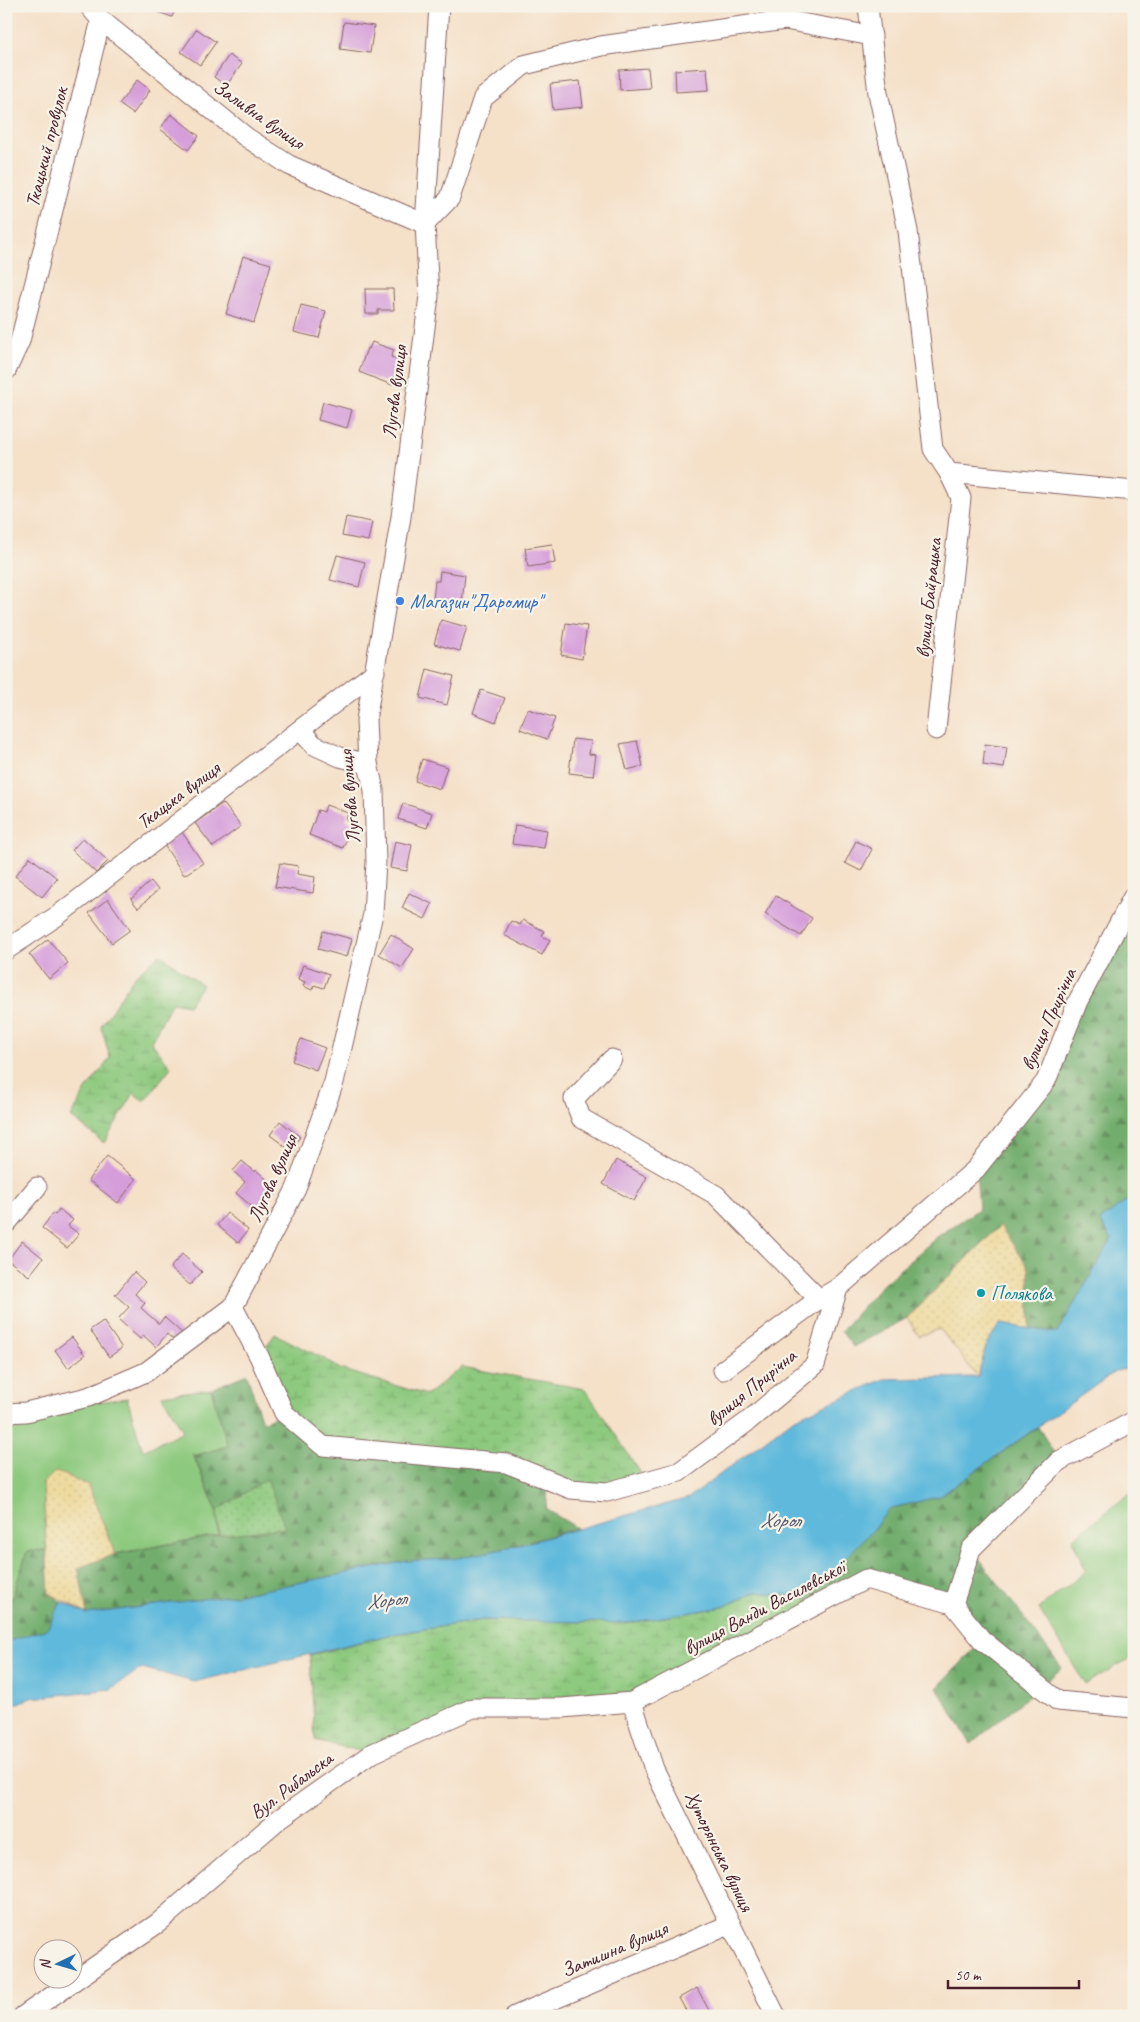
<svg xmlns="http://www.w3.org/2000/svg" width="1140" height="2022" font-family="Caveat,sans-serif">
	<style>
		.green { fill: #8dc97e; stroke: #6c7454 }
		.forest { fill: url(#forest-firs); stroke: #5e664c }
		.wetland { fill: url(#wetland-marsh); stroke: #6c7454 }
		.sand { fill: url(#sand-dots); stroke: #9c7c64 }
		.park { fill: url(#park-dots); stroke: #6c7454 }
		.water { fill: #5eb9dc; stroke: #546c84 }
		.building { fill: #d59eda }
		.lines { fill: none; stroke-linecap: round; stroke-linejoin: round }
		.minor-casing { stroke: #866362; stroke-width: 21 }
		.minor { stroke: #fff; stroke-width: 19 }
		.shop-dot { fill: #3f7fe0; stroke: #f7f3e8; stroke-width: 2 }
		.culture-dot { fill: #0f9aa8; stroke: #f7f3e8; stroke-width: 2 }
		.labels { text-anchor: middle; stroke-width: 4.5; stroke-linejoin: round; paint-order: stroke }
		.street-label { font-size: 20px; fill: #4a1f2b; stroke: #f7f3e8 }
		.shop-label { font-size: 20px; fill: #366cbe; stroke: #f7f3e8; text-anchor: start }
		.culture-label { font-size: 20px; fill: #0d838f; stroke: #f7f3e8; text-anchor: start }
		.water-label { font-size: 21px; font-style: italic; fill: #515569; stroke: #f7f3e8 }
	</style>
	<defs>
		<pattern id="forest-firs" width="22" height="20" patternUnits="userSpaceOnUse" patternTransform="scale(1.25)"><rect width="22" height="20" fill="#72ad6d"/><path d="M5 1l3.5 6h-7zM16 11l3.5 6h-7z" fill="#608c5a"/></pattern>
		<pattern id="wetland-marsh" width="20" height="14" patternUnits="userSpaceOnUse" patternTransform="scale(1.25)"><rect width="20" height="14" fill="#8dc97e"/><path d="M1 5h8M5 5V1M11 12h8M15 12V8" fill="none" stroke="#7bac6d"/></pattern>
		<pattern id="sand-dots" width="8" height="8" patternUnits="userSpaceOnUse" patternTransform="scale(1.25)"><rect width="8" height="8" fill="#eeda9e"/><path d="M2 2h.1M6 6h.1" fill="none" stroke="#cebb88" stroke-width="1.8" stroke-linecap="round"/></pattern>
		<pattern id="park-dots" width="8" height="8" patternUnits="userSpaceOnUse" patternTransform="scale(1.25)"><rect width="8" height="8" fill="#8dc97e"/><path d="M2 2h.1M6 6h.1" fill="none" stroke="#7bac6d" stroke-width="1.8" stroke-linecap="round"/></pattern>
	</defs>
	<rect width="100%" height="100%" fill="#f7f3e8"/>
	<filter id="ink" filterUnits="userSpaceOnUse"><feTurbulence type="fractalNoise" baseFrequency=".02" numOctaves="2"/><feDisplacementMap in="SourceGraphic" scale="10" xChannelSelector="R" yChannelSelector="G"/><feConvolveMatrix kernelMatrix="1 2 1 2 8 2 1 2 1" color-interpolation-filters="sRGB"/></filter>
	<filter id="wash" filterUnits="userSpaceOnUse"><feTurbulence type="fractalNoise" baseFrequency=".0096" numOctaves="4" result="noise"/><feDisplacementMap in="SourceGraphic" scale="20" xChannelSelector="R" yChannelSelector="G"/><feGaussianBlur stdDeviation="1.12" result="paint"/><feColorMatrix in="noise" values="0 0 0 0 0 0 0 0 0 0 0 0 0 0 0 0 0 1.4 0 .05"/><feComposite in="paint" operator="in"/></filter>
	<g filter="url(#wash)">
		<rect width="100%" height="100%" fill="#f5e0c8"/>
		<!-- green -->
		<g class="green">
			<path d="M211,1389l17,57 -34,10 -2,-3 25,58 2,24 -104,19 -27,-69 -45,-2 3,67 -19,1 -15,48 -6,2v-188l20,-1 101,-14 16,53 40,-20 -21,-36z"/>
			<path d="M1134,1490v166l-49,28 -46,-75 47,-38 -14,-32z"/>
		</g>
		<!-- forest -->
		<g class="forest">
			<path d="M1134,895v300l-34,26 12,18 -55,94 -27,-4 -1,-61 -29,-42 -93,92 -54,29 -12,-16 39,-44 57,-50 42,-28 -3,-40 70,-88z"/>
			<path d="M247,1374l15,48 22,-9 222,50 43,18 -3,28 31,19 -69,20 -56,11 -45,2 -159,32 -161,21 -9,-46 37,-14 103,-19 -1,-24 -23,-55 34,-10 -17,-57z"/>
			<path d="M1038,1427l21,34 -87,88 90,119 -91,76 -34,-56 45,-47 -29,-36 -87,-26 -56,29 -4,-11 66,-66 17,-22 51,-13z"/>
			<path d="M46,1550l3,43 12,9 -14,27 -41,13v-41l6,-2 15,-48z"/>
		</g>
		<!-- wetland -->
		<g class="wetland">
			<path d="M160,954l42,31 -13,20 -17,-3 -21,40 20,25 -27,35 -10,-9 -30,50 -33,-26 15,-27 24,-32 -9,-32 33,-49z"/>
			<path d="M275,1334l50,25 15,10 87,26 35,-28 123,22 61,92 -39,11 -101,-29 -183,-17 -39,-33 -25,-57z"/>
			<path d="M755,1592l51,5 4,11 -180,90 -157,10 -102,46 -56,-14 -5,-85 83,-21 90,-14 145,3 95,-16z"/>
		</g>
		<!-- sand -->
		<g class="sand">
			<path d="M1000,1226l29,42 1,61 -30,-5 -13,19 -9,34 -38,-48 -21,7 -12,-18z"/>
			<path d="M56,1471l32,14 27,69 -37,14 9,46 -38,-21 -6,-110z"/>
		</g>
		<!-- park -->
		<path class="park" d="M267,1479l18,49 -66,7 -2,-24z"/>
		<!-- water -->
		<path class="water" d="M1134,1195v172l-18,4 -176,125 -51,13 -17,22 -66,66 -51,-5 -32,15 -95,16 -145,-3 -90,14 -199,48 -52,-14 -31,21 -80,9 -25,10v-66l41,-13 14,-27 26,12 161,-21 159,-32 45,-2 56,-11 181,-50 104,-79 91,-40 94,-2 9,-34 13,-19 57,9 55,-94 -12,-18z"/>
		<g id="blocks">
			<!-- building -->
			<g class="building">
				<path d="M151,6h26l-5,11 -22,-8z"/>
				<path d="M344,22l30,4 -4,27 -30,-4z"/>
				<path d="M197,29l19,13 -16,23 -19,-13z"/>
				<path d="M229,55l13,9 -16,22 -12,-9z"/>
				<path d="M648,68l2,20 -30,2 -1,-20z"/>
				<path d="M707,68l2,22 -33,2 -1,-22z"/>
				<path d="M137,80l13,10 -17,24 -14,-10z"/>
				<path d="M580,81l3,26 -30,3 -3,-26z"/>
				<path d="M171,114l28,22 -11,14 -28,-21z"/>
				<path d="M243,256l28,8 -17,59 -28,-9z"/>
				<path d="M365,289h28l1,21h-16v4h-12z"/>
				<path d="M301,305l25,6 -7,27 -25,-6z"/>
				<path d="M372,342l22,8 -3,7 10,3 -9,25 -33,-13 8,-24 2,1z"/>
				<path d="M323,402l29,8 -5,18 -29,-8z"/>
				<path d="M346,517l26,5 -4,19 -26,-5z"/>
				<path d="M552,544l3,19 -27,4 -3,-19z"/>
				<path d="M337,555l28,7 -6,25 -29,-7z"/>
				<path d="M440,571l25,4 -3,28 -29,-4 2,-18h4z"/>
				<path d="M441,620l26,7 -7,24 -26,-7z"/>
				<path d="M566,623l21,3 -5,33 -21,-4z"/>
				<path d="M427,669l27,7 -7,29 -27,-7z"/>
				<path d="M481,690l24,8 -9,24 -23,-9z"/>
				<path d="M528,709l27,9 -8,21 -27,-10z"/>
				<path d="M573,739l18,2 -2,13 7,1 -3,21 -24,-3z"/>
				<path d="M637,741l6,25 -16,4 -7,-26z"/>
				<path d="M985,744l22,3 -3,21 -21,-3z"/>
				<path d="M422,759l25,8 -7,22 -25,-8z"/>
				<path d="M223,803l18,23 -28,21 -18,-24z"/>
				<path d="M403,803l29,10 -5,15 -29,-9z"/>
				<path d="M326,805l22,8 -2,7 7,3 -10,25 -34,-13 9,-25 6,2z"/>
				<path d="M515,825l32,5 -3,18 -32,-4z"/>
				<path d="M182,832l21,31 -19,12 -20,-30z"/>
				<path d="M83,838l25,23 -12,12 -24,-23z"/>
				<path d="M395,841l17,4 -5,26 -17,-3z"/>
				<path d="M856,841l16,8 -11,22 -16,-8z"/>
				<path d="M30,857l27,21 -15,19 -27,-21z"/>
				<path d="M280,863l18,3 -1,8 18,3 -2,16 -38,-6z"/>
				<path d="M151,881l7,9 -20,18 -7,-9z"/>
				<path d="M409,893l23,11 -7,15 -23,-11z"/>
				<path d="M776,896l36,22 -11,18 -36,-22z"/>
				<path d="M108,899l22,31 -18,13 -23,-30z"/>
				<path d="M523,920l21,11 -2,5 8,4 -8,15 -38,-20 7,-14 9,4z"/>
				<path d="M323,931l29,8 -5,18 -29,-8z"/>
				<path d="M391,934l23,15 -12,19 -23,-14z"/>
				<path d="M48,939l20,24 -19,16 -20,-25z"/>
				<path d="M303,965l26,9 -5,14 -10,-3 -2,5 -9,-4 2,-4 -7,-3z"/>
				<path d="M301,1039l24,9 -9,22 -24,-9z"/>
				<path d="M280,1121l20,16 -10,13 -20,-15z"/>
				<path d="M107,1156l29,23 -18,24 -30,-23z"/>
				<path d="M616,1160l31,17 -13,24 -31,-17z"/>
				<path d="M242,1161l13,11 1,-2 21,18 -20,23 -21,-18 9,-11 -12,-11z"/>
				<path d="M59,1209l14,11 -5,6 11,8 -12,14 -25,-20 11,-15 2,2z"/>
				<path d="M227,1213l21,17 -10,13 -21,-18z"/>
				<path d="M22,1241l21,17 -14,18 -21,-16z"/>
				<path d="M182,1254l20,18 -12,13 -20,-17z"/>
				<path d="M134,1272l11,10 -10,12 10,9 -4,5 18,16 5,-7 19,17 -7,8 -9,-8 -11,13 -13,-12 -3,4 -22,-20 11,-12 -14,-12z"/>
				<path d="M103,1321l19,27 -13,9 -19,-27z"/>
				<path d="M72,1337l13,18 -17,13 -13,-18z"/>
				<path d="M697,1988l15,28h-23l-10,-18z"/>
			</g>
		</g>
	</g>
	<g filter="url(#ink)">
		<use href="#blocks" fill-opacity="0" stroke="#866362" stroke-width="1"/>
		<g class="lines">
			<!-- minor casing -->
			<g class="minor-casing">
				<g id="minor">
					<path d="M89,6l12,14 145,117 43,28 136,59 25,-26 33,-100 41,-33 77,-19 184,-26 87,16"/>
					<path d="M868,6l10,87 30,138 25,218 16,24 185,18"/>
					<path d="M6,371l14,-30 81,-321"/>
					<path d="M300,730l14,15 26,12 28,7"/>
					<path d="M936,730l25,-232 -12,-25"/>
					<path d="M6,950l51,-34 318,-244"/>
					<path d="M612,1059l-38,40 7,19 135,77 103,104 19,-11"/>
					<path d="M6,1224l31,-37"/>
					<path d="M233,1307l26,49 25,57 39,33 183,17 65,26 36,3 72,-20 68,-50 68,-57 23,-77 138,-119 70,-88 32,-80 56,-106"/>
					<path d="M723,1370l96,-71"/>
					<path d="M6,1413l20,-1 62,-15 58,-25 87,-65 63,-118 38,-107 39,-168 3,-52 -2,-72 -6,-26 -2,-44 35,-203 28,-221 -4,-72 14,-218"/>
					<path d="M953,1604l29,36 76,61 76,7"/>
					<path d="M632,1702l22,67 122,247"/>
					<path d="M23,2016l135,-93 121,-104 92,-65 102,-46h89l70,-6 234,-123 87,25 18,-55 88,-88 75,-40"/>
					<path d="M515,2016l216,-92"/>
				</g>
			</g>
			<!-- minor -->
			<use href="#minor" class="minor"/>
		</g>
	</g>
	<!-- markers -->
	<circle class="shop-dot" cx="400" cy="601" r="5"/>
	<circle class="culture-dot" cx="981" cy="1293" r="5"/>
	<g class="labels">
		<!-- street labels -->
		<g class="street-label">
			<text transform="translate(259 114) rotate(35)" y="7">Заливна вулиця</text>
			<text transform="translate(46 147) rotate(-76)" y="7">Ткацький провулок</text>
			<text transform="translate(394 392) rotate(-83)" y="7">Лугова вулиця</text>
			<text transform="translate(928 598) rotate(-84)" y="7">вулиця Байрацька</text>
			<text transform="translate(178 795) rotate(-37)" y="7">Ткацька вулиця</text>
			<text transform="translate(349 797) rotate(-95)" y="7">Лугова вулиця</text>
			<text transform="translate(1048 1019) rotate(-66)" y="7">вулиця Прирічна</text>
			<text transform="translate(272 1178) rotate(-66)" y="7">Лугова вулиця</text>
			<text transform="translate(751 1387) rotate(-39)" y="7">вулиця Прирічна</text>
			<text transform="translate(764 1607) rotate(-28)" y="7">вулиця Ванди Василевської</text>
			<text transform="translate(291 1785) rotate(-37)" y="7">Вул. Рибальска</text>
			<text transform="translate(720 1851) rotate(64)" y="7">Хуторянська вулиця</text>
			<text transform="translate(614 1949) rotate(-23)" y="7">Затишна вулиця</text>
		</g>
		<!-- shop labels -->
		<g class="shop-label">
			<text x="410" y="608">Магазин"Даромир"</text>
		</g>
		<!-- culture labels -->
		<g class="culture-label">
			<text x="991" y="1300">Полякова</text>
		</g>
		<!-- water labels -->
		<g class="water-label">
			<text x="780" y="1527">Хорол</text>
			<text transform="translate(386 1600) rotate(-7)" y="7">Хорол</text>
		</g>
	</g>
	<!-- margin -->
	<rect width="1140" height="2022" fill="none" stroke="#f7f3e8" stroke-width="25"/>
	<!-- north arrow -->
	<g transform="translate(58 1964) rotate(265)"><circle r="24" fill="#f7f3e8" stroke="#b29e9c"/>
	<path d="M0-4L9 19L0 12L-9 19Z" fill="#1f6fb2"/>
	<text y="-8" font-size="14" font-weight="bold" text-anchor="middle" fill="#4a1f2b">N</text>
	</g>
	<!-- scale -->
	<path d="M948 1980v8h131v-8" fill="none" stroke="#4a1f2b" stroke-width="2.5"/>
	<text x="955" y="1980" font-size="15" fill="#4a1f2b" stroke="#f7f3e8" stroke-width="4" paint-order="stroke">50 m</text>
</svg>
